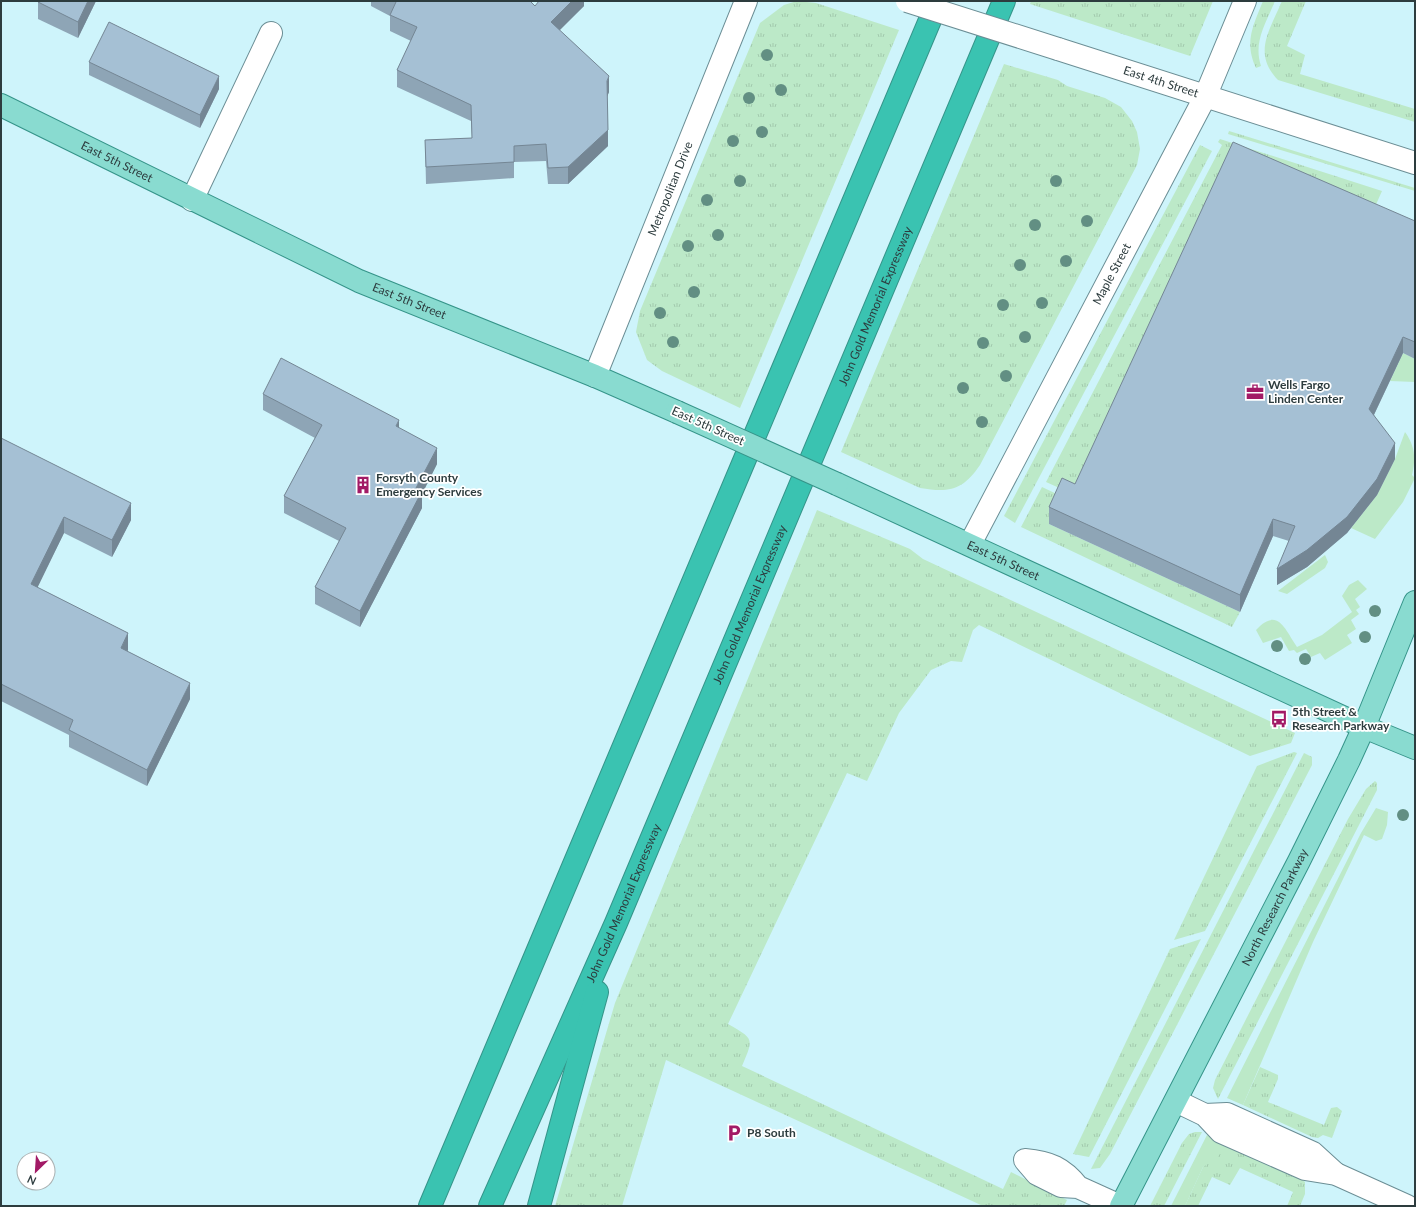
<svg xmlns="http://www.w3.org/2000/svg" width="1416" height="1207" font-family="Lato,sans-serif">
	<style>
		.grass { fill: url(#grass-tufts) }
		.garden { fill: #bce9c8 }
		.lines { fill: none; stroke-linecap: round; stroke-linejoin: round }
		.minor-casing { stroke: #6b8e95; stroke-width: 24 }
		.major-casing { stroke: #359489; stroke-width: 24 }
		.highway-casing { stroke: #359489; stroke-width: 24 }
		.minor { stroke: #fff; stroke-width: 22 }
		.major { stroke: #89dbd0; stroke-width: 22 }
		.highway { stroke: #3ac3b1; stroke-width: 22 }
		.minor-bridge-casing { stroke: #6b8e95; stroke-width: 24; stroke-linecap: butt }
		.major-bridge-casing { stroke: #359489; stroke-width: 24; stroke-linecap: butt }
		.minor-bridge { stroke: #fff; stroke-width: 22 }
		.major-bridge { stroke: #89dbd0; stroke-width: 22 }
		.tree { fill: #628f83 }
		.wall { fill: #8ea5b6 }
		.shaded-wall { fill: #748694 }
		.building { fill: #a5c0d4; stroke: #748694 }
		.labels { text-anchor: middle; stroke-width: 3.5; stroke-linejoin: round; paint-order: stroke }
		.street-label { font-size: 12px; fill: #2d3c3e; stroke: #fff }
		.poi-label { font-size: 12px; font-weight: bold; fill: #2d3c3e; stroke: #fff; text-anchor: start }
	</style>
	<defs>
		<pattern id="grass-tufts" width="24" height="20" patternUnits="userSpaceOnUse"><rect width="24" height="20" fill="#bce9c8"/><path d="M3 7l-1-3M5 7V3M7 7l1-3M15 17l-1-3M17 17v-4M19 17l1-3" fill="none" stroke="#a2c9ad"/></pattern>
	</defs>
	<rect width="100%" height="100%" fill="#cef4fb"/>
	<!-- grass -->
	<g class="grass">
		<path d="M797,1l19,2 83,27 -159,378 -78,-37 -15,-11 -11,-28 4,-21 120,-288 24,-18z"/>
		<path d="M1031,1h182l-23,55 -160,-52z"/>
		<path d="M1263,1h12c-9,22 -22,41 -14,65l-5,2c-12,-26 -3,-42 7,-67z"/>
		<path d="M1282,1h24l-19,45 18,9 -5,19 115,35v13l-137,-42c-26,-27 -8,-50 4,-79z"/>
		<path d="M1004,64l54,16 9,6 38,12 16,9 11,14 5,11 3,17 -3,16 -157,300c-17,25 -30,28 -60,23l-79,-36z"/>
		<path d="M1229,131l186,57v3l-187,-57z"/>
		<path d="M1220,139l162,52 -12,27 -293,278 -31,-14 176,-337 -4,-3z"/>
		<path d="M1200,145l12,6 -197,372 -11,-7z"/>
		<path d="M1042,487l19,9 -12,28 191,88 -8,15 -211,-100z"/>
		<path d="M817,510l93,39 13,10 372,174 -4,10 -41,13 -271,-131 -6,5 -11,32 -11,-1 -20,9 -32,43 -32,68 -20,-8 -119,251c26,15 26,14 14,42l261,123 8,-17 56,28 -3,6h-81l-317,-146 -44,146h-67l60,-203z"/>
		<path d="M1294,752l3,1 -92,178 -31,9 83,-174z"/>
		<path d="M1304,753l8,4v8l-202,389 -10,14 -9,1z"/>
		<path d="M1375,781l2,2v7l-159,309 -5,-11 2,-8 133,-261 18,-30z"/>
		<path d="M1201,939l-112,218 -16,-3 97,-205z"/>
		<path d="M1260,1067l18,8v4l-10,23 56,23 7,-17 6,-1 5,4 -10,27 -9,-3 -5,3 -6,-1 -69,-32z"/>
		<path d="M1195,1132h7l-38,74h-14l32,-63 7,-9z"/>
		<path d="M1226,1143l73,33 6,6v12l-5,12h-13l6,-14 -53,-24 -10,17 -18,-8 -14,29h-13l18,-39z"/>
	</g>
	<!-- garden -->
	<g class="garden">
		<path d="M1403,353l12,6v23l-25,-1z"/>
		<path d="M1405,432c10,14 11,26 7,43l3,3 -12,24 -28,37 -24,-11 26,-33 18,-36z"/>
		<path d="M1325,555l3,7 -3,6 -38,26 -9,-3z"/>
		<path d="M1358,580l9,9 -12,10 5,8 -4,3 3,4 -8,6 5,9 -9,6 5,8 -27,17 -5,-7 -9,4 -5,-8 -9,4 -3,-3 -5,1 -8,-14 -18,6 -7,-13c22,-24 29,0 41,17l25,-12 30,-23 -10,-16 7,-11z"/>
		<path d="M1376,808l12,4 -1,13 -5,14 -6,2 -12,-6 -51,107 -70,163 -16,-7 134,-265z"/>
		<path d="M1207,1135l19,8 -8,14 -15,10 -18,39h-14z"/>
	</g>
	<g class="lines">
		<!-- minor casing -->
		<g class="minor-casing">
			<g id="minor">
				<path id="s1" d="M1058,49l357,114"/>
				<path d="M192,200l79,-167"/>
				<path id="s2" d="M595,376l151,-375"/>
				<path id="s3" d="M970,544l235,-447 40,-96"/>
				<path d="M1176,1101l29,14 16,17 84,37 31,5 71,32"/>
				<path d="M1205,1115l22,-1 86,39 23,21"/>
				<path d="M1078,1187c-15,-19 -29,-25 -53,-27l12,14 24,12 17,1 42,19"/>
			</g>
		</g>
		<!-- major casing -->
		<g class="major-casing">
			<g id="major">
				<path id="s4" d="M1,105l358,176 236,95 82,36"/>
				<path id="s5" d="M837,484l527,243 51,21"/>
				<path id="s6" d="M1121,1206l178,-345 50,-101 15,-33 51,-125"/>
			</g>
		</g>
		<!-- highway casing -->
		<g class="highway-casing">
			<g id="highway">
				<path d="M430,1206l508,-1205"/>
				<path id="s7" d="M490,1206l126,-283 388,-922"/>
				<path d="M539,1206l58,-214"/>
			</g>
		</g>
		<!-- minor -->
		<use href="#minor" class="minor"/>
		<!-- major -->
		<use href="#major" class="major"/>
		<!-- highway -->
		<use href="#highway" class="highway"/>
		<!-- minor-bridge casing -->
		<g class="minor-bridge-casing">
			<path id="minor-bridge" d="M907,1l151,48"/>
		</g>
		<!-- major-bridge casing -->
		<g class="major-bridge-casing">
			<path id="major-bridge" d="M677,412l160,72"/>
		</g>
		<!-- minor-bridge -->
		<use href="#minor-bridge" class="minor-bridge"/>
		<!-- major-bridge -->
		<use href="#major-bridge" class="major-bridge"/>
	</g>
	<!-- trees -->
	<g class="tree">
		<circle cx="767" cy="55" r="6"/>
		<circle cx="781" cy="90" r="6"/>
		<circle cx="749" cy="98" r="6"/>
		<circle cx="762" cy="132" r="6"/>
		<circle cx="733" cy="141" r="6"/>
		<circle cx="740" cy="181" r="6"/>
		<circle cx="1056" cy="181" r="6"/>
		<circle cx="707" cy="200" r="6"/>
		<circle cx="1087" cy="221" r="6"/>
		<circle cx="1035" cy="225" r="6"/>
		<circle cx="718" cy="235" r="6"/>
		<circle cx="688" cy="246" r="6"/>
		<circle cx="1066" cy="261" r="6"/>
		<circle cx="1020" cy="265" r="6"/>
		<circle cx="694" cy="292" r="6"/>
		<circle cx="1042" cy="303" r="6"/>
		<circle cx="1003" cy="305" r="6"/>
		<circle cx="660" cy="313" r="6"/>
		<circle cx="1025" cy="337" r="6"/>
		<circle cx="673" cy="342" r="6"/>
		<circle cx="983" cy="343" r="6"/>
		<circle cx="1006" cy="376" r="6"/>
		<circle cx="963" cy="388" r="6"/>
		<circle cx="982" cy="422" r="6"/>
		<circle cx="1375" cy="611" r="6"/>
		<circle cx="1365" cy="637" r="6"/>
		<circle cx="1277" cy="646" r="6"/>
		<circle cx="1305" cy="659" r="6"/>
		<circle cx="1403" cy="815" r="6"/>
	</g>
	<!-- wall -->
	<g class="wall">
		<path d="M39,1h57l-18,37 -40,-19v-17z"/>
		<path d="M371,1h159l5,5 49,-5v5l-25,24 50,62 -2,4 1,50 -40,38h-20l-2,-23 -32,1v16l-88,6 -1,-44 47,-2 -1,-17 -74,-34v-17l14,-29 -21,-10v-15l-19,-10z"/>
		<path d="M89,62l130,27 -19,39 -111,-53z"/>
		<path d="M1415,221v138l-12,-6 -29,62 21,44 -18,36 -30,38 -40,34 -30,18 12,-44 -16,-5 -33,76 -191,-88v-17l26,-23z"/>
		<path d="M263,394l136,34 38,36 -15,30v14l-62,119 -45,-23v-17l24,-46 -55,-28v-17l31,-58 -52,-28z"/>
		<path d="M1,438l130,82 -19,37 -48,-24 -27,54 91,63 -1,1 63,48 -43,87 -78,-39v-12l-68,-34z"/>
	</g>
	<!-- shaded-wall -->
	<g class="shaded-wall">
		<path d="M88,1h8l-18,37v-16z"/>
		<path d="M572,1h12v5l-33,33v-17z"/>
		<path d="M219,76v13l-19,39v-13z"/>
		<path d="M609,76v16l-2,5v-16z"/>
		<path d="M608,130v16l-40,38v-17z"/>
		<path d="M1403,337v16l-34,72v-16z"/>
		<path d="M399,420v16l-3,-10z"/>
		<path d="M1395,443v16l-18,36 -30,38 -40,34 -30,18v-16z"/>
		<path d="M437,448v16l-15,30v14l-62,119v-16l56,-123z"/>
		<path d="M131,503v17l-19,37v-17z"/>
		<path d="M64,517v16l-33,68v-17z"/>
		<path d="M1273,519v17l-33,76v-17z"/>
		<path d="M128,633v17l-7,15v-17z"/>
		<path d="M190,683v16l-43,87v-16z"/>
	</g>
	<!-- building -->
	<g class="building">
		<path d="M39,1h49l-10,21 -40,-20z"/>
		<path d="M395,1h135l5,5 4,-5h33l-21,21 58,54 -2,5 1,49 -40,37 -20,1 -2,-24 -32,2v16l-88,5 -1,-27 47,-2 -1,-33 -74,-35 20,-43 -27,-12 6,-13z"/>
		<path d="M109,22l110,54 -19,39 -111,-53z"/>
		<path d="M1233,142l182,79v121l-12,-5 -34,72 26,34 -18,36 -30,38 -40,33 -30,19 18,-43 -22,-7 -33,76 -191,-88 13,-29 13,6z"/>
		<path d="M281,358l118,62 -3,6 41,22 -21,40 6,3 -62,120 -45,-24 31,-59 -62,-32 38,-71 -59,-31z"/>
		<path d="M1,438l130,65 -19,37 -48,-23 -33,67 97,49 -7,15 69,35 -43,87 -78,-40 4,-10 -72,-36z"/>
	</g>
	<!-- icons -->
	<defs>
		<g id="office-bare" transform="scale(1.38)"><path d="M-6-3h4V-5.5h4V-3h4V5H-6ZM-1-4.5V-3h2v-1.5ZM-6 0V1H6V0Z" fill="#a21a66" stroke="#fff" stroke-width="2.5" paint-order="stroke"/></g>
		<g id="building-bare" transform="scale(1.38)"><path d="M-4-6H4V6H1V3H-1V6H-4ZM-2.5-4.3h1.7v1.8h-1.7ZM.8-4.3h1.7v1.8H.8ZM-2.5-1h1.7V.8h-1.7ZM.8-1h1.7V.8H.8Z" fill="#a21a66" stroke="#fff" stroke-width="2.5" paint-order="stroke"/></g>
		<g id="bus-bare" transform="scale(1.38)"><path d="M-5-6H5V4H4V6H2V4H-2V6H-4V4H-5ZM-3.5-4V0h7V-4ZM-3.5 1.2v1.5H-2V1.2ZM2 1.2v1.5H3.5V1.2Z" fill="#a21a66" stroke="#fff" stroke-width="2.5" paint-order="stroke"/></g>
		<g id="parking-bare" transform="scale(1.38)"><path d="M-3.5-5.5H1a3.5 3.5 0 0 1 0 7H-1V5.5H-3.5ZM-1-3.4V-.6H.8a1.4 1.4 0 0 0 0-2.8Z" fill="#a21a66" stroke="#fff" stroke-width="2.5" paint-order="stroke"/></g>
	</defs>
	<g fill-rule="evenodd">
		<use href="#office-bare" x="1255" y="392"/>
		<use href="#building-bare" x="363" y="485"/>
		<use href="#bus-bare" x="1279" y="719"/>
		<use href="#parking-bare" x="734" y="1133"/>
	</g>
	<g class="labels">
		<!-- street labels -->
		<g class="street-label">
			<text dy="4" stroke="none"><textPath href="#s1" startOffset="108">East 4th Street</textPath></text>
			<text dy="4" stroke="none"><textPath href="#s4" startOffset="129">East 5th Street</textPath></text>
			<text dy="4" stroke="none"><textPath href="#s2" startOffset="202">Metropolitan Drive</textPath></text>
			<text dy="4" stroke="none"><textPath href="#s3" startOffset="305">Maple Street</textPath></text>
			<text dy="4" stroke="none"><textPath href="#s4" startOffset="453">East 5th Street</textPath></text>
			<text dy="4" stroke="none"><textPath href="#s7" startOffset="979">John Gold Memorial Expressway</textPath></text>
			<text transform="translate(708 426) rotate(24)" y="4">East 5th Street</text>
			<text dy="4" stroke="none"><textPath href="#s5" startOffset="183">East 5th Street</textPath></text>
			<text dy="4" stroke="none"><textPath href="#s7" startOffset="655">John Gold Memorial Expressway</textPath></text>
			<text dy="4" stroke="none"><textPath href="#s7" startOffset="331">John Gold Memorial Expressway</textPath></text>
			<text dy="4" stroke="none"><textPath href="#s6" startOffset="336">North Research Parkway</textPath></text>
		</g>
		<!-- poi labels -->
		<g class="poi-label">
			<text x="1268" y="389">Wells Fargo<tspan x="1268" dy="14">Linden Center</tspan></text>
			<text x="376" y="482">Forsyth County<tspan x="376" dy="14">Emergency Services</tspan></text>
			<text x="1292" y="716">5th Street &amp;<tspan x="1292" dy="14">Research Parkway</tspan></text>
			<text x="747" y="1137">P8 South</text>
		</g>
	</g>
	<!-- border -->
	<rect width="1416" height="1207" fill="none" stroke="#2d3c3e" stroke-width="4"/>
	<!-- north arrow -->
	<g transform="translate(36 1171) rotate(205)"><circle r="19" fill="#ffffff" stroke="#abb1b2"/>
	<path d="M0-3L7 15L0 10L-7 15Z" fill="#a21a66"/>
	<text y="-6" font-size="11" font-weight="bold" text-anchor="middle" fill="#2d3c3e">N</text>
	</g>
</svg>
